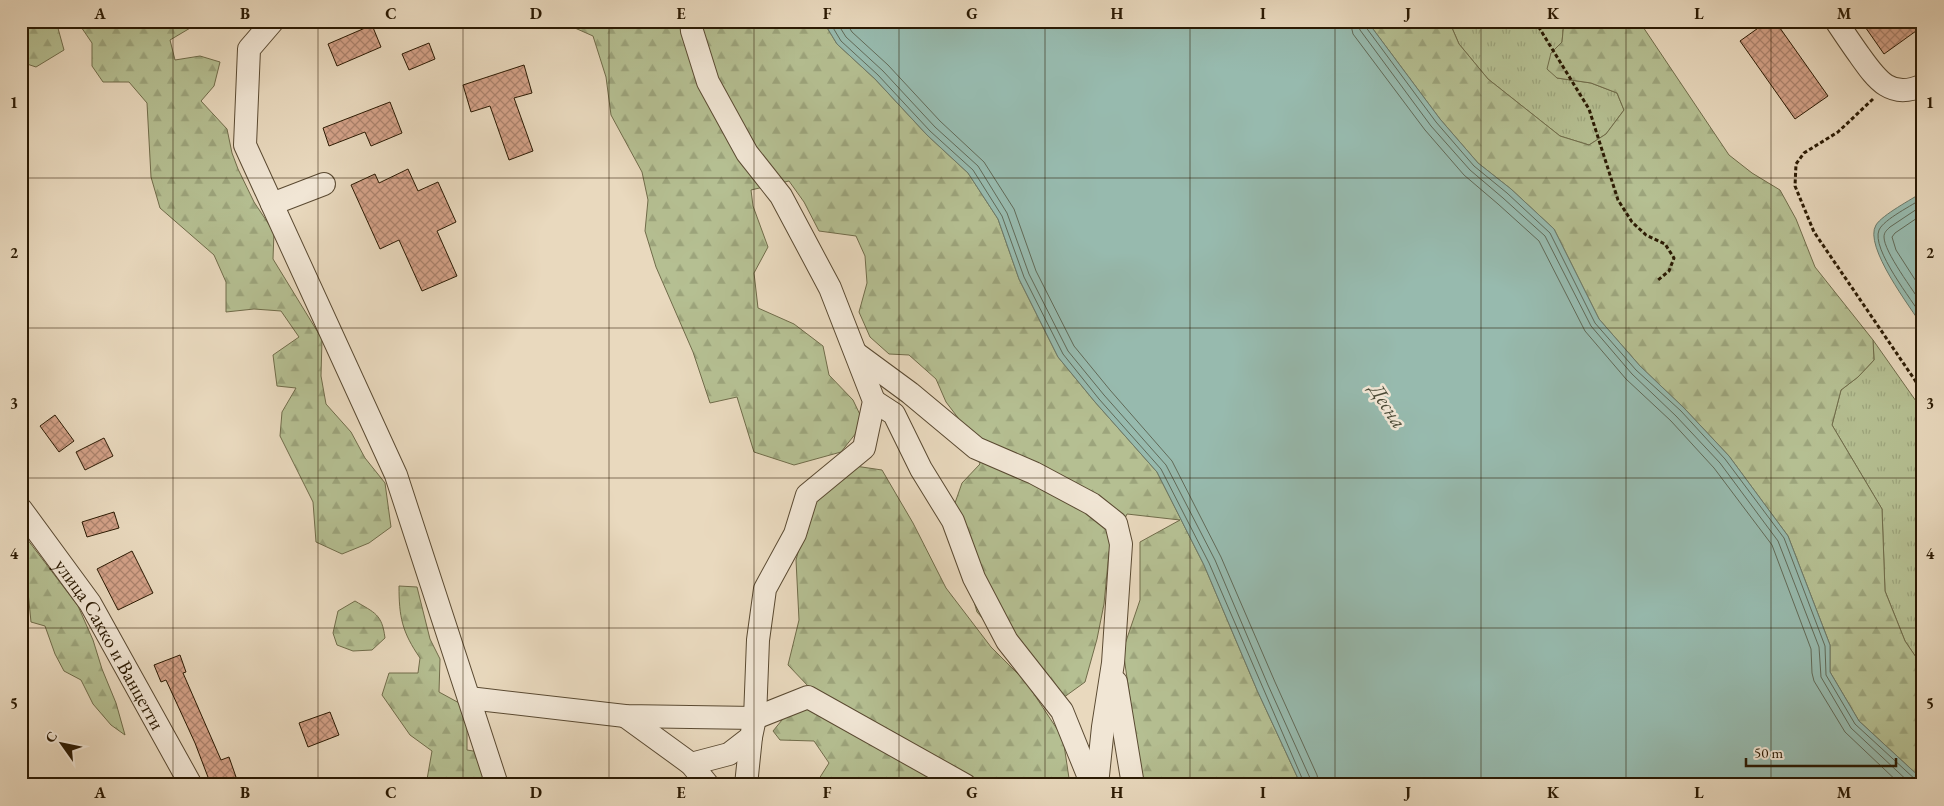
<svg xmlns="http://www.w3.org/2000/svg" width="1944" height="806" font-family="'EB Garamond',serif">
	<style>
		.grass { fill: url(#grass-tufts); stroke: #706c4a }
		.forest { fill: url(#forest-firs); stroke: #706c4a }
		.water { fill: #97baae; stroke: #6c7a6a }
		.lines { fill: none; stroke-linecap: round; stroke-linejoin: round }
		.shore { stroke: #616a58; stroke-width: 1 }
		.building { fill: url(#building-cross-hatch); stroke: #2b1a03 }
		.minor-casing { stroke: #5a4a32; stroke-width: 24 }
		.path { stroke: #2b1a03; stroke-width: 3; stroke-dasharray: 4 2.5; stroke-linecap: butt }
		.minor { stroke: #f1e6d5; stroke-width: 22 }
		.grid { fill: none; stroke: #2b1a03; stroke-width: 1; stroke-opacity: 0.55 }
		.labels { text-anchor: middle; stroke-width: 5; stroke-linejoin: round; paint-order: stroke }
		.street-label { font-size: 20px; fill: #2b1a03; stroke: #f1e6d5 }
		.water-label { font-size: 21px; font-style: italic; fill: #4b4a36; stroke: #f1e6d5 }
		.neatline { fill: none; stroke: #2b1a03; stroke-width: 2 }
		.grid-label { font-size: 16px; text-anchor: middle; font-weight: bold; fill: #2b1a03 }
	</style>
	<defs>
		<pattern id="grass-tufts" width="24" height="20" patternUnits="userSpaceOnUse" patternTransform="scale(1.25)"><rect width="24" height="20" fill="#b5bf92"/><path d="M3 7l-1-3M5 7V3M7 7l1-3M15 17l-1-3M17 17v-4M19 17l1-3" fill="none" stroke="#9ca47c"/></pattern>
		<pattern id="forest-firs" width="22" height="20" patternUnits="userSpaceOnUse" patternTransform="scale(1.25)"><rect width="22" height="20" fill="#b5bf92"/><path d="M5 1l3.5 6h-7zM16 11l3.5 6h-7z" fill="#9ca47c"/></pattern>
		<pattern id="building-cross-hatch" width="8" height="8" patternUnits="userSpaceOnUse" patternTransform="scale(1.25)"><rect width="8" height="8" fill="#d4a289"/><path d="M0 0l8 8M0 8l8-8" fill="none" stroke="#ac836e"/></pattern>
	</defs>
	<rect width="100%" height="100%" fill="#e9d9be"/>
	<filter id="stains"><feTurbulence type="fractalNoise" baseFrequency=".004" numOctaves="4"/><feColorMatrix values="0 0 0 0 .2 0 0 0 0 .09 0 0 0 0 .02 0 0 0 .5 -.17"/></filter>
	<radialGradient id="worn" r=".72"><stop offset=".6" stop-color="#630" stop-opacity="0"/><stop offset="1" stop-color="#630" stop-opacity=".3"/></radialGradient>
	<!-- grass -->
	<g class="grass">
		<path d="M1449,21h115l-2,21 -11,11 6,25 34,5 26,10 7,17 -18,24 -17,11 -29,-9 -72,-57 -29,-35z"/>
		<path d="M1873,340l50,71v252h-3l-15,-22 -20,-50 -3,-82 -50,-84 9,-35 17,-13 16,-17z"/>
	</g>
	<!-- forest -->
	<g class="forest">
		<path d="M21,21h35l8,29 -28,17 -15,-5z"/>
		<path d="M77,21h125l-32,19 5,20 25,-4 20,6 -6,24 -13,15 26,28 5,24 6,16 16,33 20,30 -1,27 49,80 -1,37 5,28 25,28 14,26 20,25 6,44 -22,16 -27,11 -26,-12 -3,-40 -33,-66 2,-24 14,-24 -19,-2 -4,-31 26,-18 -18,-26 -27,-2 -28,3v-30l-12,-27 -54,-47 -9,-31 -4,-74 -18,-21h-26l-11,-16v-23z"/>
		<path d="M559,21h264l14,23 38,35 52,56 41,38 30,46 21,60 39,78 37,45 62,70 47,93 53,125 44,95h-155l-5,-9 -18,-126 17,-50v-58l40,-22 -53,-6 -18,38 -5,52 -7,35 -12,43 -29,21 -79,-91 -16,-55 -14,-31 15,-43 18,-19 -18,-41 -16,-21 -10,-23 -27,-24 -20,-1 -19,-17 -11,-25 8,-29 -2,-27 -9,-20 -37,-5 -15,-29 -15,-21 -38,9 2,16 15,41 -14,26 4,35 36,16 29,22 6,29 24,25 11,23 -23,29 -47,13 -40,-13 -17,-55 -27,6 -17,-51 -37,-85 -11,-36 3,-31 -6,-28 -31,-57 -5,-38 -13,-41z"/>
		<path d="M1367,21h82l10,23 29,35 72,57 29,9 17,-11 18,-24 -7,-17 -26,-10 -34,-5 -10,-9 4,-16 11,-11 2,-21h75l90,134 23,18 28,17 16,29 19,48 58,73 1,20 -16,17 -17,13 -9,35 50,84 3,82 20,50 15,22h3v117l-64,-59 -29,-49v-27l-42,-109 -59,-80 -45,-48 -44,-42 -41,-47 -45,-90 -43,-40 -33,-26 -38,-44z"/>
		<path d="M855,466l27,4 31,53 33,65 45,59 35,35 37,56 7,47h-247l-6,-3 12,-19 -15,-22 -34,-1 -7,-9 36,-44 -21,-22 11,-45 -3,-60 16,-61z"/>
		<path d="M21,531l57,75 15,34 9,29 14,34 9,32 -14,-10 -18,-21 -12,-24 -17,-9 -9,-17 -10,-28 -14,-4 -6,-60 -4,-1z"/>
		<path d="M399,586l18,1 13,52 10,20 -1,33 22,12 6,24v22l12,2 5,33h-58l6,-34 -22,-16 -28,-40 7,-22h29l2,-15c-18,-26 -21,-41 -21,-72z"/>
		<path d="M355,601c20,12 27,13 30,37l-13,12 -19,1 -16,-6 -4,-12 5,-22z"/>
	</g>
	<!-- water -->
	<g class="water">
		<path d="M823,21h544l73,98 38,44 33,26 43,40 45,90 41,47 44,42 45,48 59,80 42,109v27l29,49 64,59v5h-622l-44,-95 -53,-125 -47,-93 -62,-70 -37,-45 -39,-78 -21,-60 -30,-46 -41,-38 -52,-56 -38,-35z"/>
		<path d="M1923,192v135c-12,-19 -60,-81 -47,-102 6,-10 36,-26 47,-33z"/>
	</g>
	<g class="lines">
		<!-- shore -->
		<g class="shore">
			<path d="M829,21l12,20 37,34 52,56 43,39 29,46 22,61 39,77 36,45 62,70 48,94 96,222"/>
			<path d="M836,21l10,16 37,34 52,56 43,39 29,47 22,61 39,77 36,44 62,70 49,95 53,125 42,93 1,7"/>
			<path d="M845,21l7,11 36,33 52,56 44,41 30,47 22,62 38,75 36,44 62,71 49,96 54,125 42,93 2,10"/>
			<path d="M1350,21l3,13 72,96 39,45 34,29 41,37 46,90 41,48 45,42 43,47 58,77 39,104 1,24 2,8 31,51 56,53"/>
			<path d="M1357,21l3,9 71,96 39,44 33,28 42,38 46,90 41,48 44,42 44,47 58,78 41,106 2,30 30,51 61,57"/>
			<path d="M1364,21l1,5 71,96 38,44 33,27 43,40 45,90 41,47 45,41 44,48 59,79 41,108 1,29 29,49 62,57 6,2"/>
			<path d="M1923,198c-10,7 -39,21 -44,32 -8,19 33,70 44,88"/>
			<path d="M1923,205l-33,22c-3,3 -6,5 -6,10 0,15 30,54 39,69"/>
			<path d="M1923,214l-28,19 -3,4 4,13 27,42"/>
		</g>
	</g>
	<!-- building -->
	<g class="building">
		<path d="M1768,21h7l53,75 -33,23 -55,-78z"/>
		<path d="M1861,21h62v5l-39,28z"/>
		<path d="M372,25l9,22 -44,19 -9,-22z"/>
		<path d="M429,43l6,16 -26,11 -7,-16z"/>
		<path d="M524,65l8,28 -18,5 19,53 -24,9 -19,-54 -19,6 -8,-27z"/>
		<path d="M390,102l12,31 -31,13 -6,-14 -36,14 -6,-18z"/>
		<path d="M408,169l10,22 20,-9 18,40 -19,9 20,45 -35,15 -23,-51 -19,9 -29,-64 24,-11 4,9z"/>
		<path d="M55,415l19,26 -15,11 -19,-26z"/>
		<path d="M104,438l9,18 -28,14 -9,-18z"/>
		<path d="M114,512l5,16 -32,9 -5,-15z"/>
		<path d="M132,551l21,42 -35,17 -21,-41z"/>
		<path d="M180,655l6,17 -3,1 38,87 8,-3 7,20 -21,8h-4l-16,-42 -29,-63 -5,2 -7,-17z"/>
		<path d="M330,712l9,23 -31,12 -9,-24z"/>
	</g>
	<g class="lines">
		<!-- minor casing -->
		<g class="minor-casing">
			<g id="minor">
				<path d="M273,21l-24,28 -4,96 151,330 101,310"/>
				<path d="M1836,21c8,12 16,24 24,35 17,24 31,44 63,29"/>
				<path d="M272,204l52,-20"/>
				<path d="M857,354l53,39 66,55 58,25 58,31 24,19 5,21 -8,119 -10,64 -6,58"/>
				<path d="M874,401l20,13 27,55 32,52 21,57 33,63 55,70 30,74"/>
				<path id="s1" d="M21,509l69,94 101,182"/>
				<path d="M1116,682l17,103"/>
				<path d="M469,698l156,18 130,2 53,-21 157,88"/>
				<path d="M625,716l66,48 17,21"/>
				<path d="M691,764l38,-10 22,-17 4,-19 3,-78 7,-51 30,-55 12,-39 57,-47 10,-47 -44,-113 -49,-92 -34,-43 -39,-71 -16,-51 -1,-10"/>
				<path d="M746,785l5,-48"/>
			</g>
		</g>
		<!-- path -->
		<g class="path">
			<path d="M1535,21l54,88 29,91 14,22 14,13 19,9 9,14 -5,13 -11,9"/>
			<path d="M1873,99l-35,33 -34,21 -8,11 -1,22 19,46 109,160"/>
		</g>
		<!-- minor -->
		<use href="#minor" class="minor"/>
	</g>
	<!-- grid -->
	<path class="grid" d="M173,21v764M318,21v764M463,21v764M609,21v764M754,21v764M899,21v764M1045,21v764M1190,21v764M1335,21v764M1481,21v764M1626,21v764M1771,21v764M21,178h1902M21,328h1902M21,478h1902M21,628h1902"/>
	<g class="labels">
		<!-- street labels -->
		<g class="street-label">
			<text dy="7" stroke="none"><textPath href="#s1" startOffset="162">улица Сакко и Ванцетти</textPath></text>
		</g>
		<!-- water labels -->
		<g class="water-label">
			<text transform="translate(1388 406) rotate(57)" y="7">Десна</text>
		</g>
	</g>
	<!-- margin -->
	<rect width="1944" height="806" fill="none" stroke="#e9d9be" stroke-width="55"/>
	<!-- north arrow -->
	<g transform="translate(62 744) rotate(303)" stroke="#f1e6d5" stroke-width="4" paint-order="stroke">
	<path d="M0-4L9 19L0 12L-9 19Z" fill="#2b1a03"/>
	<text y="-8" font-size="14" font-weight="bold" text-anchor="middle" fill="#2b1a03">С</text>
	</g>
	<!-- scale -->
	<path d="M1746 758v8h150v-8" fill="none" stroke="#2b1a03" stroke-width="2.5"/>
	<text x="1754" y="758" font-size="15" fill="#2b1a03" stroke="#f1e6d5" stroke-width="4" paint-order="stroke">50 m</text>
	<rect x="28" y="28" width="1888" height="750" class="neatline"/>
	<g class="grid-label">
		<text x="100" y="19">A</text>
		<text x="245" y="19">B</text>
		<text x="391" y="19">C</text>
		<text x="536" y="19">D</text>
		<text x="681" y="19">E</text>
		<text x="827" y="19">F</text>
		<text x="972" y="19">G</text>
		<text x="1117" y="19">H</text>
		<text x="1263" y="19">I</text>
		<text x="1408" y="19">J</text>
		<text x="1553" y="19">K</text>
		<text x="1699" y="19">L</text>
		<text x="1844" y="19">M</text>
		<text x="14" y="108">1</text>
		<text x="1930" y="108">1</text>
		<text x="14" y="258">2</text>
		<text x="1930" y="258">2</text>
		<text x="14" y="409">3</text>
		<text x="1930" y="409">3</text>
		<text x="14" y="559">4</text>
		<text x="1930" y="559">4</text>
		<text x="14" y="709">5</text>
		<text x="1930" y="709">5</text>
		<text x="100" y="798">A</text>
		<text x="245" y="798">B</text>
		<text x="391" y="798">C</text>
		<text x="536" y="798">D</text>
		<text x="681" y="798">E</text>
		<text x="827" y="798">F</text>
		<text x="972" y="798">G</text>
		<text x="1117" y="798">H</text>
		<text x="1263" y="798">I</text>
		<text x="1408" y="798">J</text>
		<text x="1553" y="798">K</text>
		<text x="1699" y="798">L</text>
		<text x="1844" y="798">M</text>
	</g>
	<rect width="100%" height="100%" filter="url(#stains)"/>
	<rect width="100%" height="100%" fill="url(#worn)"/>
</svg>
